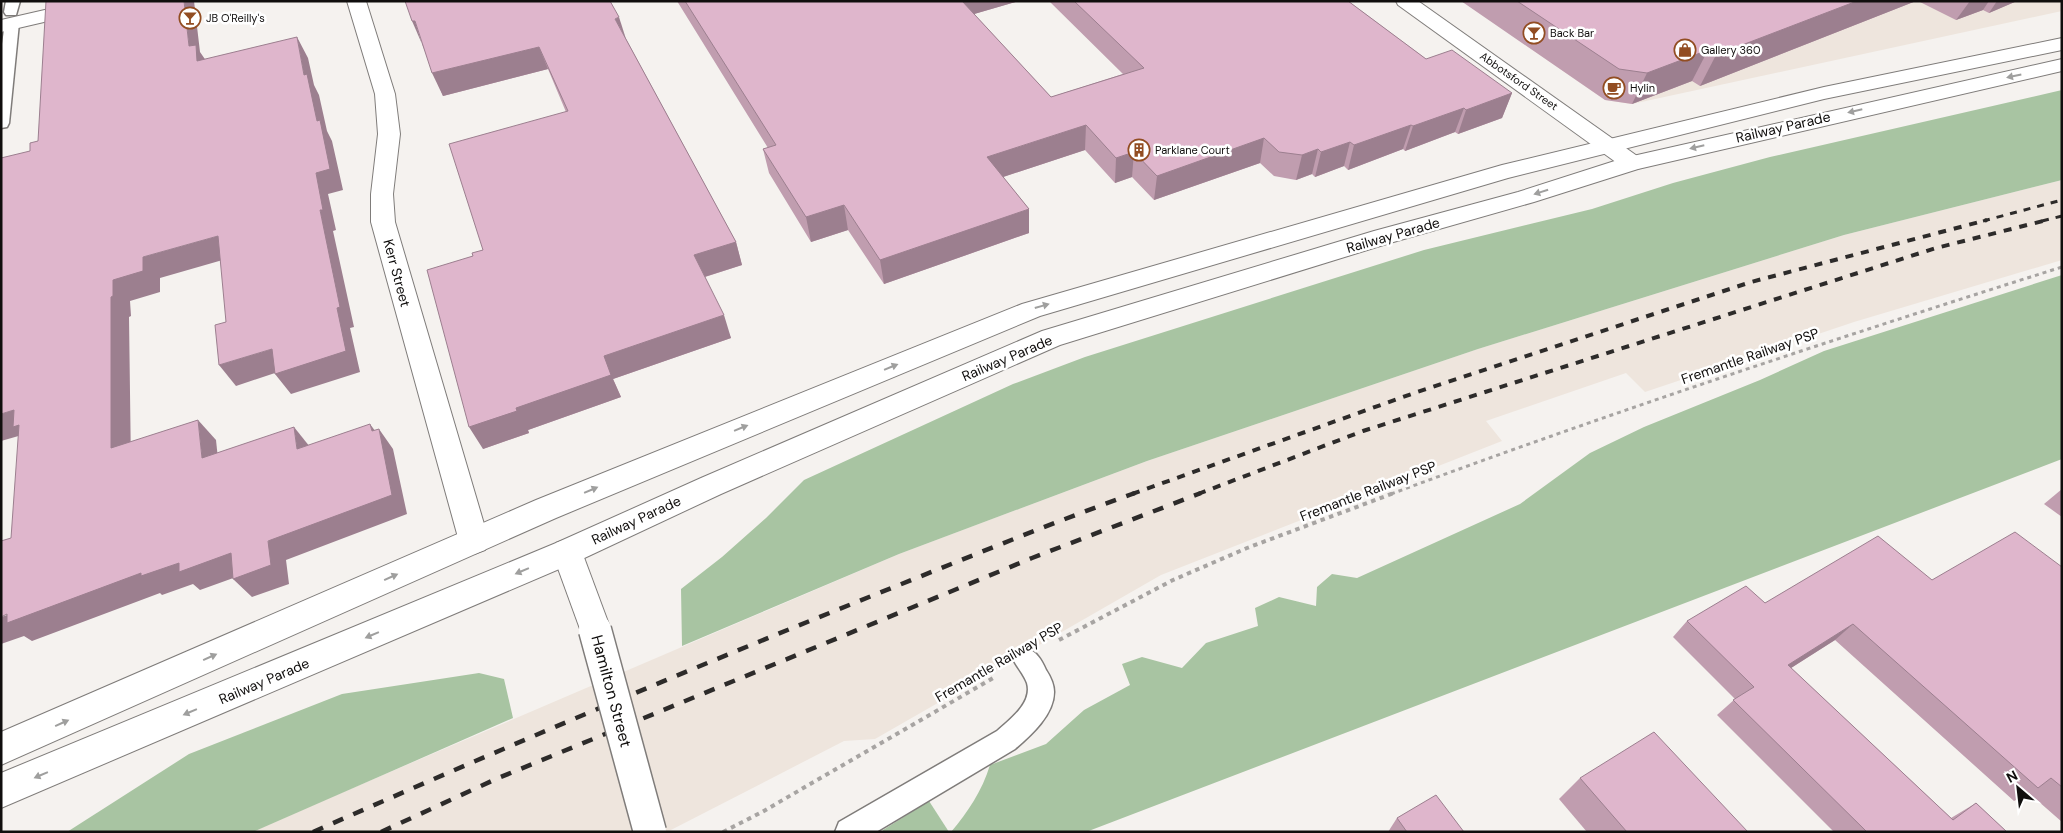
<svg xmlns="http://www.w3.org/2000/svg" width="2063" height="833" font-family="'DM Sans',sans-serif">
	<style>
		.built { fill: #eee5dd }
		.forest { fill: #a8c4a2 }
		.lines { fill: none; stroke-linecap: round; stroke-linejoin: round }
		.service-casing { stroke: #7f7c7a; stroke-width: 3 }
		.minor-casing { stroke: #7f7c7a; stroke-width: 2 }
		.primary-casing { stroke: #7f7c7a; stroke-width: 2 }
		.path-far1 { stroke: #a7a4a2; stroke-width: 3; stroke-dasharray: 4 4; stroke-linecap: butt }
		.path { stroke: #a7a4a2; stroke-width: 4; stroke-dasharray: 4.5 4.5; stroke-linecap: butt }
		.service { fill: #fff; fill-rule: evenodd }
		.minor { fill: #fff; fill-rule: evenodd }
		.primary { fill: #fff; fill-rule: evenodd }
		.rail-far2 { stroke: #2d2b2a; stroke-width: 3; stroke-dasharray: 7 7; stroke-linecap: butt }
		.rail-far1 { stroke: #2d2b2a; stroke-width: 4; stroke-dasharray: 8 8; stroke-linecap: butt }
		.rail { stroke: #2d2b2a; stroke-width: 4.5; stroke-dasharray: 11 11; stroke-linecap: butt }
		.minor-bridge-casing { stroke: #7f7c7a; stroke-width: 35; stroke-linecap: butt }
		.minor-bridge { stroke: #fff; stroke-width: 32 }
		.wall { fill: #c09daf }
		.shaded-wall { fill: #9c7f8f }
		.building { fill: #dfb6cc; stroke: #9c7f8f }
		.oneway { fill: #9f9f9e }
		.labels { text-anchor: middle; stroke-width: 5; stroke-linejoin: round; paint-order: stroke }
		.far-poi-label { font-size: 11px; fill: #100e0d; stroke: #fff; text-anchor: start }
		.far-street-label { font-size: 11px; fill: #100e0d; stroke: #fff }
		.street-label { font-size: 14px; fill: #100e0d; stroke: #fff }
		.near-street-label { font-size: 16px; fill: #100e0d; stroke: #fff }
	</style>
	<rect width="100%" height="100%" fill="#f5f2ef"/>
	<!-- built -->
	<g class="built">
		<path d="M1462,1h600v10l-430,93 -27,-4z"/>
		<path d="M2062,180v80l-208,62 -209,70 -19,-19 -140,48 16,20 -341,134 -286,164 -31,2 -177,91h-417l649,-278 248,-93 331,-112 366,-114z"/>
	</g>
	<!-- forest -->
	<g class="forest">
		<path d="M2062,90v90l-218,55 -366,114 -331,112 -248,93 -217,92 -1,-57 41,-32 44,-39 38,-38 209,-96 72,-27 339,-107 168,-41 81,-26 97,-26z"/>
		<path d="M2062,275v184l-976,373h-135c17,-20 31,-41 39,-67l56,-21 38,-34 46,-25 -8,-21 20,-7 40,11 24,-25 52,-17 -3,-18 24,-11 37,9 1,-19 15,-13 25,4 163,-74 70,-51 54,-26 116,-47 64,-29z"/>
		<path d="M479,673l25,6 9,39 -260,114h-186l122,-78 153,-60z"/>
		<path d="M929,801l20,31h-67l1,-2z"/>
	</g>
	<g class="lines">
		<!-- service casing -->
		<g class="service-casing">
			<g id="service">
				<path d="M6,1h14l-4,14h-10l-2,-3z"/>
				<path d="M12,19l5,1 2,3 -10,100 -2,4 -6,1v-77l4,-28 2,-3z"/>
				<path d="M1026,648c11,4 15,11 20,22 4,6 8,14 8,22 0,23 -23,43 -39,57l-139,83h-41l4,-10 158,-91c12,-11 36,-28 30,-48 -3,-8 -10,-16 -14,-24l4,-8z"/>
			</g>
		</g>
		<!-- minor casing -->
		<g class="minor-casing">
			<g id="minor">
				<path d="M347,1h19l29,93 5,40 -7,60 2,28 94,319 -4,9 -11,4 -11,-4 -4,-9 -88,-319v-28l7,-60 -3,-40z"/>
				<path d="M1396,1h22l222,157 3,5 -3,5 -8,2 -8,-2 -226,-163z"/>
				<path d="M567,539l11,4 4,9 29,78 -5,10 -11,4 -11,-4 -32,-88 4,-9z"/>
			</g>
		</g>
		<!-- primary casing -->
		<g class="primary-casing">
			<g id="primary">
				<path d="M84,1h35l-2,4 -116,27v-12z"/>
				<path d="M2062,38v12l-238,49 -316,79 -468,138 -484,202 -555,247v-33l535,-232 486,-196 480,-139 322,-78z"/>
				<path d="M2062,59v12l-424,98 -104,33 -144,41 -330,102 -339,149 -143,67 -577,247v-35l555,-230 145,-65 341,-147 332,-100 144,-39 106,-34z"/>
			</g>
		</g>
		<!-- path-far1 -->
		<path class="path-far1" d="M1391,494c221,-82 446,-156 671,-227"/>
		<!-- path -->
		<g class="path">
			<path d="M1059,640l114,-60 74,-32 147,-55"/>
			<path d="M723,832l39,-20 233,-135"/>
		</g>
		<!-- service -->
		<use href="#service" class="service"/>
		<!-- minor -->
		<use href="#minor" class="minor"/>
		<!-- primary -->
		<use href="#primary" class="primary"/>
		<!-- rail-far2 -->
		<g class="rail-far2">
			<path d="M1983,221l79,-21"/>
			<path d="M2042,221l20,-5"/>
		</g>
		<!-- rail-far1 -->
		<g class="rail-far1">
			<path d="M1132,494l285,-102 334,-110 236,-62"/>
			<path d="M1198,494l165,-63 573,-183 111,-28"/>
		</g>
		<!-- rail -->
		<g class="rail">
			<path d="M313,832c192,-85 386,-167 581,-245 80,-32 160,-65 241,-94"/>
			<path d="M381,832l115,-53 536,-221 169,-65"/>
		</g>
		<!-- minor-bridge casing -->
		<g class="minor-bridge-casing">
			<path id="minor-bridge" d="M595,630l55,202"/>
		</g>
		<!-- minor-bridge -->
		<use href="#minor-bridge" class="minor-bridge"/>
	</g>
	<!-- wall -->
	<g class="wall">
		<path d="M677,1h342l-45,13 77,83 72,-23 -74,-73h299l78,58 86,34 -10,25 -44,16 -3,-2 -50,19 -2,-2 -55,21 -4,-4 -29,11 -3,-3 -16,6 -22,-4 -14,-13 -106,37 -22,-23 -17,6 -30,-33 -82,27 26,32v24l-145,51 -36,-54 -37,12 -42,-69 -6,-24 5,-1z"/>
		<path d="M1461,1h455l-216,85 -8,-5 -60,23 -27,-4z"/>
		<path d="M1918,1h99l-28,12 -6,-3 -27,10z"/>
		<path d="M626,39l110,203 6,23 -37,12 26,61 -118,41 8,18 -93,33 1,3 -46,16 -10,-193 10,-6 83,-138 -18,-43 -105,27 -21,-52z"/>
		<path d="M2062,489v28l-18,-13z"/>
		<path d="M2062,567v255l-33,-29 -15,8 -179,-161 -44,28 160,150 25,-15 31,29h-173l-117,-117 18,-16 -62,-62 14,-16 78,-18 167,-23z"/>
		<path d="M1580,778l168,54h-161l-28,-33z"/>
		<path d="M1397,818l67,14h-76z"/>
	</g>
	<!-- shaded-wall -->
	<g class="shaded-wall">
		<path d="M184,1h10l6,51 9,13 -12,-4 -8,-15z"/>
		<path d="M956,1h63l-62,18z"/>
		<path d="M1857,1h59l-216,85 16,-31z"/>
		<path d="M1970,1h19l-6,9 -27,10z"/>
		<path d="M1997,1h20l-28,12z"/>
		<path d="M619,17l7,22 -11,-20z"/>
		<path d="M412,21h3l7,23z"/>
		<path d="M297,37l11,21 6,27 5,10 8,36 5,10 11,49 -15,4 8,36 -3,1 21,96 -4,1 10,44 -69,22 -16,-20 62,-66 -17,-98 -4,-37 1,-52 -13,-46z"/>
		<path d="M539,47l9,22 -105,27 -11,-23z"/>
		<path d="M1708,50l-16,31 -60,23 15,-31z"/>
		<path d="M1512,93l-10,25 -44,16 8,-24z"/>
		<path d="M1464,108l-9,24 -50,19 8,-25z"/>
		<path d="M1086,125l-1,25 -97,32 -1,-25z"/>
		<path d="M1411,125l-8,24 -55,21 6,-25z"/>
		<path d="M1264,138l-4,25 -106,37 3,-24z"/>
		<path d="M1350,142l-6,24 -29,11 6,-25z"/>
		<path d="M1318,149l-6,25 -16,6 6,-25z"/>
		<path d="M1134,152l-2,25 -17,6 1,-25z"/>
		<path d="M844,205l4,25 -37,12 -5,-25z"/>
		<path d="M1029,209v24l-145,51 -4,-24z"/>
		<path d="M218,236l15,21 -73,21v14l-30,9 1,15 -2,1 2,151 -20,-20v-151l2,-17 30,-23z"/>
		<path d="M736,242l6,23 -41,13 -7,-23z"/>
		<path d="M724,315l7,23 -118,41 8,18 -93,33 1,3 -46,16 -14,-22 47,-19 88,-52z"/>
		<path d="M272,349l15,20 -51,17 -17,-21z"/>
		<path d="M14,410l8,25 -21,6v-27z"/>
		<path d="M198,420l18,20 4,38 -18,-20z"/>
		<path d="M370,424l11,15 -2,-10 14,20 14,65 -121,46 3,24 -37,13 -19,-18 139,-148z"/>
		<path d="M294,427l16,20 -13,2z"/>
		<path d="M231,553l19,19 -50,18 -7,-6 -31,11 -2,-2 -128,48 -8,-5 -23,8v-27l140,-44 38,-10z"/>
		<path d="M1853,624l-18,16 -63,40 16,-15z"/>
	</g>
	<!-- building -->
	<g class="building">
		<path d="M46,1h138l5,45 7,-1 1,16 100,-24 7,38 3,-1 10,47 3,-1 10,49 -14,4 7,37h-3l20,97 -3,1 9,43 -71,23 -3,-25 -53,16 -4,-40 11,-3 -8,-86 -75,21v14l-30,9v16l-2,1v151l87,-28 4,38 92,-31 3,22 73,-25 2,7 7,-2 13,66 -124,46 3,24 -38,14 -2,-26 -52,19v-9l-38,13v-3l-134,50v-9l-6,3v-76l10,-3 8,-113 -6,2 1,-17 -13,4v-256l29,-7v-8l8,-2z"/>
		<path d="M405,1h205l9,16 -4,2 121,223 -42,13 30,60 -120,41 7,19 -95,33 1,3 -48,16 -42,-157 46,-14 -1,-3 11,-3 -34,-106 119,-33 -29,-64 -107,26 -17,-52h-3z"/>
		<path d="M685,1h277l89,96 93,-29 -70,-67h274l78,58 26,-9 60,43 -46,17 -2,-2 -51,18 -2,-1 -57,20 -4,-3 -29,10 -3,-3 -16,6 -23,-3 -15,-14 -107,38 -23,-24 -18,6 -30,-33 -99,32 42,52 -149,51 -36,-55 -38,12 -43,-68 13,-4z"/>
		<path d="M1517,1h340l-141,54 -8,-5 -61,23 -28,-4z"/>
		<path d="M2015,532l47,35v220l-11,-9 -13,10 -185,-164 -65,41 165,155 23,-17 31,29h-140l-134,-132 21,-13 -67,-66 59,-35 19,17 113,-67 54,44z"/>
		<path d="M1654,732l94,100h-121l-47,-54z"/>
		<path d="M1436,795l28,37h-57l-10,-14z"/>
	</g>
	<!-- one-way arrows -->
	<defs><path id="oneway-solid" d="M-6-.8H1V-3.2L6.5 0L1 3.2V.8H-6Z" transform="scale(1.25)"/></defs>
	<g class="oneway">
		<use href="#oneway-solid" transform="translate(2014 76) rotate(168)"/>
		<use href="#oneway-solid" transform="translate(1855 111) rotate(167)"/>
		<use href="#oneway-solid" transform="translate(1697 147) rotate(167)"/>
		<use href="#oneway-solid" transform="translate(1541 192) rotate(162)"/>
		<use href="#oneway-solid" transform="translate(1042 306) rotate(-16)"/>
		<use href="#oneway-solid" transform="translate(891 367) rotate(-22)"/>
		<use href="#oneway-solid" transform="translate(741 428) rotate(-22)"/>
		<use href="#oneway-solid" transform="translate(591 490) rotate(-23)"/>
		<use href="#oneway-solid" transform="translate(522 571) rotate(157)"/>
		<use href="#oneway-solid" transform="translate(391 577) rotate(-24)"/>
		<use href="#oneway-solid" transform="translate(372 635) rotate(157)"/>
		<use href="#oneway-solid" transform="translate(210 657) rotate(-24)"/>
		<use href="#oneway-solid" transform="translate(190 712) rotate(157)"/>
		<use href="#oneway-solid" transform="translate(62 723) rotate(-24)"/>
		<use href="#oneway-solid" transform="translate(41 775) rotate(157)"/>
	</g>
	<!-- icons -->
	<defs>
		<g id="bar-ring" transform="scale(1.125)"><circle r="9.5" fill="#fff" stroke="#924d22" stroke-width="1.5"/><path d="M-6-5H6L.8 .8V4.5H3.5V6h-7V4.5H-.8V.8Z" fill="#924d22"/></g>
		<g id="shop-ring" transform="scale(1.125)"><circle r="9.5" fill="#fff" stroke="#924d22" stroke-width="1.5"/><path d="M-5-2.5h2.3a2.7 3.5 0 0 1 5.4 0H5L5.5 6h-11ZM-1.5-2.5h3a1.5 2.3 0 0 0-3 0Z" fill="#924d22"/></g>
		<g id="cafe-ring" transform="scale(1.125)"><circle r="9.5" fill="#fff" stroke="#924d22" stroke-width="1.5"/><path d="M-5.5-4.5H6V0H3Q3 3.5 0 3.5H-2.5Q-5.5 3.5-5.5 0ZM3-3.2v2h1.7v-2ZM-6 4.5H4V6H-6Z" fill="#924d22"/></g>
		<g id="building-ring" transform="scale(1.125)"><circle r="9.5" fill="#fff" stroke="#924d22" stroke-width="1.5"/><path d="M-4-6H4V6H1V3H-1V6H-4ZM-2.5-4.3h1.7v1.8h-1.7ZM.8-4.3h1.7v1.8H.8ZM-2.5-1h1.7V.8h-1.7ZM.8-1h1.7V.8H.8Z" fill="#924d22"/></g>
	</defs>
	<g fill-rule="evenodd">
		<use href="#bar-ring" x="190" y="18"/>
		<use href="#bar-ring" x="1534" y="33"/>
		<use href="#shop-ring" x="1685" y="50"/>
		<use href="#cafe-ring" x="1614" y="88"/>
		<use href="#building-ring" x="1139" y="150"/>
	</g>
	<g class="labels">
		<!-- far-poi labels -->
		<g class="far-poi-label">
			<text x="206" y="22">JB O'Reilly's</text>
			<text x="1550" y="37">Back Bar</text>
			<text x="1701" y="54">Gallery 360</text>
			<text x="1630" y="92">Hylin</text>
			<text x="1155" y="154">Parklane Court</text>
		</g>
		<!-- far-street labels -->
		<g class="far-street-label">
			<text transform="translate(1519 81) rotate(35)" y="4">Abbotsford Street</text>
		</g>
		<!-- street labels -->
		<g class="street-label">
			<text transform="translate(1783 127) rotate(-13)" y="5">Railway Parade</text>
			<text transform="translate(1393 235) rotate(-16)" y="5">Railway Parade</text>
			<text transform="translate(397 273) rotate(75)" y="5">Kerr Street</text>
			<text transform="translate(1750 356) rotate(-19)" y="5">Fremantle Railway PSP</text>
			<text transform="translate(1007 358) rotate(-23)" y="5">Railway Parade</text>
			<text transform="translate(1368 491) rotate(-21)" y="5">Fremantle Railway PSP</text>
			<text transform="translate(636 520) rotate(-25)" y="5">Railway Parade</text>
			<text transform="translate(999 662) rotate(-30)" y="5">Fremantle Railway PSP</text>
			<text transform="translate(264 681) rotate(-23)" y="5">Railway Parade</text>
		</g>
		<!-- near-street labels -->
		<g class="near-street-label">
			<text transform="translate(612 691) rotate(75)" y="6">Hamilton Street</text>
		</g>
	</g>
	<!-- border -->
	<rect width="2063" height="833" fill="none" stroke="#100e0d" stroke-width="5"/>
	<!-- north arrow -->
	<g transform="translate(2018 788) rotate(332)" stroke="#ffffff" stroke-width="4" paint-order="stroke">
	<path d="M0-4L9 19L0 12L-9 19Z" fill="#100e0d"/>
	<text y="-8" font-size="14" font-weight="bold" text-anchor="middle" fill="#100e0d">N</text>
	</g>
</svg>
